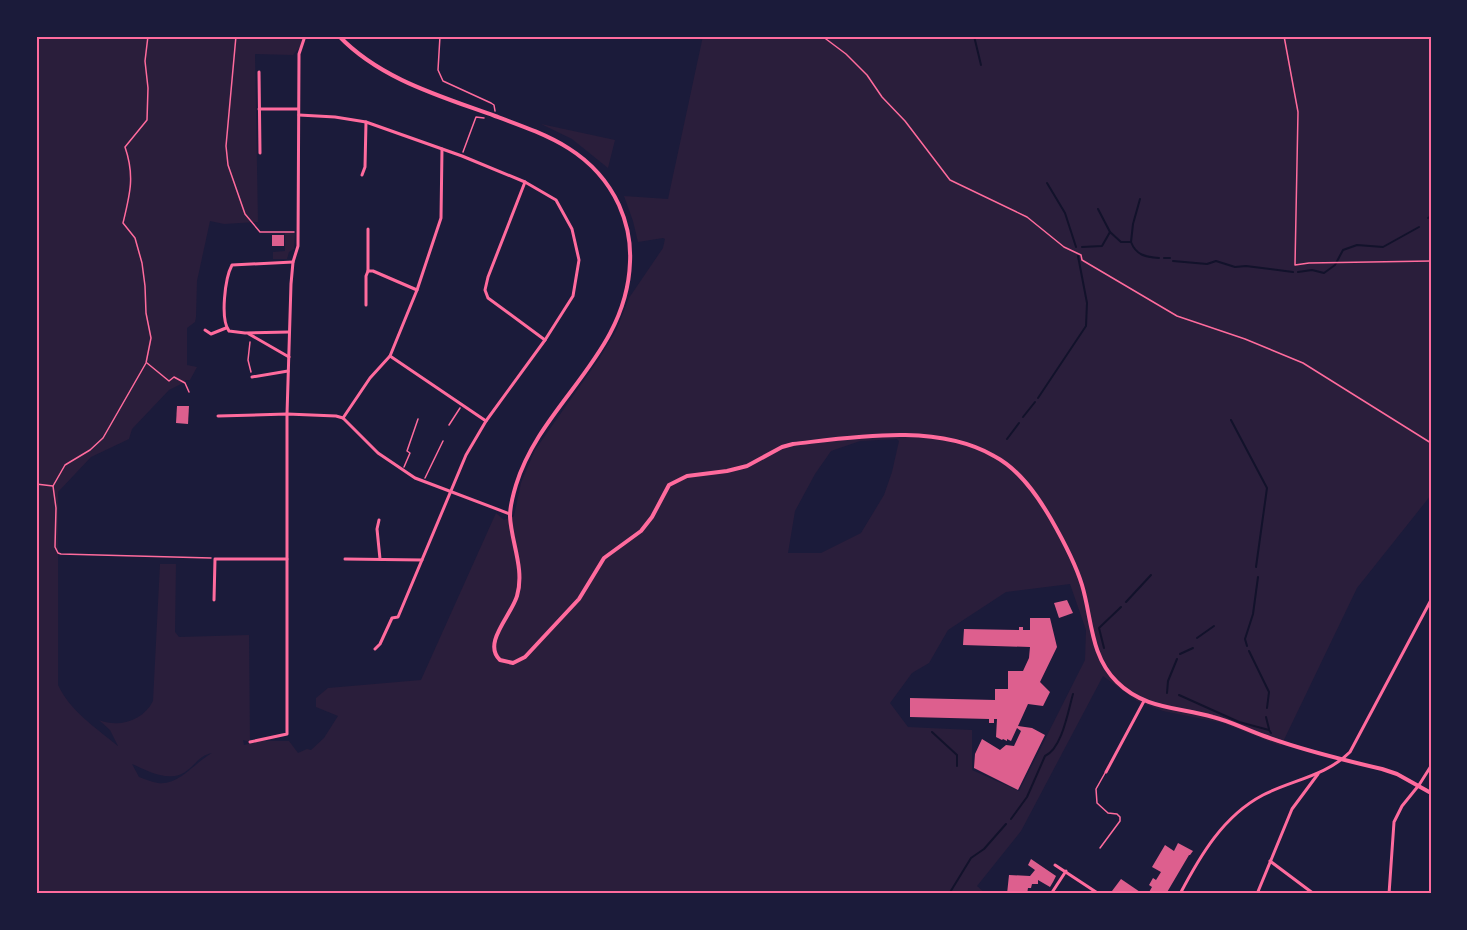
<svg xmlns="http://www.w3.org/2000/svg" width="1467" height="930" font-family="'Noto Serif',serif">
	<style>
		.green { fill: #2a1e3b; fill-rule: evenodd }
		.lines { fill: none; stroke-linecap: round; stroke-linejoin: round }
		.stream { stroke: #12122b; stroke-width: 2 }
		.building { fill: #dd5f8e }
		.path { stroke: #ff6b9d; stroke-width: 1.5 }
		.service { stroke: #ff6b9d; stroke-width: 1.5 }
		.minor { stroke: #ff6b9d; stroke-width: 3 }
		.tertiary { stroke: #ff6b9d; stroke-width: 4 }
		.neatline { fill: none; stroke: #ff6b9d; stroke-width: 2 }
	</style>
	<rect width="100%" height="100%" fill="#1b1b3a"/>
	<!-- green -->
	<g class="green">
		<path d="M36,36h269l-4,10 -8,9 -38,-1 3,168 -34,2 -14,-3 -13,60 -1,36 -1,5 -8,6v37l10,2 -7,13h-5v2l-16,8 -37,39 -3,10 -38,18 -33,35v193c12,26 38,43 60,61l-8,-16 -11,-10c20,8 44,1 54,-19l7,-137h16l-1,68 4,5 70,-2 1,107 -7,-2 1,5 16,-4h29l9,12 9,-4 4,1 13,-12 14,-22 -22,-9v-9l12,-10 93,-8 75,-167 8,7 10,-4 7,-33 14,-33 64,-91 17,-28 13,-33 34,-50 2,-9 -2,-1 -25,4 -5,-21 -9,-25 44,3 35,-163h728v459l-74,93 -76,158 -58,-23 -60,-12 -26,-10 -34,-25 -82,155 -44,55 9,8h-950zM897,439l2,2 -7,31 -8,23 -23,38 -40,20h-33l7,-42 20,-37 16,-23 29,-10zM1070,584l16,46 -1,30 -66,131 -47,-21v-40l-64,-3 -18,-24 22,-30 17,-10 19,-33 58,-38zM212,753c-17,9 -33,33 -54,30 -6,-1 -13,-4 -19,-6l-7,-13c17,7 39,21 57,5 8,-7 12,-14 23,-16z"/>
		<path d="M541,124l74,16 -7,28 -36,-29z"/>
		<path d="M285,233h10l-1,16 -5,3 -2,7h-14v-7l12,-1z"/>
	</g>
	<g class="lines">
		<!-- stream -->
		<g class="stream">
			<path d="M974,36l7,29"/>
			<path d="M1047,183l18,30 11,34"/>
			<path d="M1098,209l12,23"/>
			<path d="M1428,218l3,-2"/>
			<path d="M1131,242l2,-18 7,-25"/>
			<path d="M1082,247l20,-1 8,-14 11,10h10c5,13 14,15 28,16"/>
			<path d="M1164,258h6"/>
			<path d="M1173,261l34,3 9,-3 19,6 11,-1 47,6"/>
			<path d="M1298,272l14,-2 12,3 11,-8 8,-15 14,-5 26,2 36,-20"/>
			<path d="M1038,398l48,-72 1,-23 -9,-47"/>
			<path d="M1023,417l12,-15"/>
			<path d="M1231,420l36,68 -11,79"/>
			<path d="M1007,439l12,-16"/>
			<path d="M1126,602l25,-27"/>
			<path d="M1197,638l17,-12"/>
			<path d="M1247,646l-2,-7 8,-25 5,-37"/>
			<path d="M1104,648l-5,-20 22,-21"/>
			<path d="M1249,651l20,41 -2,16"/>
			<path d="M1180,654l13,-6"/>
			<path d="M1167,693l1,-12 9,-22"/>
			<path d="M1179,695l60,27 30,8 2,3"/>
			<path d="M1266,717l3,12"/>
			<path d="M932,732l25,23v11"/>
			<path d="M1011,819l16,-22 18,-41c17,-7 23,-45 28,-62"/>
			<path d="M949,894l22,-36 13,-9 22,-25"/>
		</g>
	</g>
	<!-- building -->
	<g class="building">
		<rect x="272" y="235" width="12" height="11"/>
		<path d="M177,406h12l-1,18 -12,-1z"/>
		<path d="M1067,600l6,13 -14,5 -5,-15z"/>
		<path d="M1030,618h20l7,29 -17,35 10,10 -7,14 -15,-2 -10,22 14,2 13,7 -27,55 -44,-22 1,-14 7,-15 18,11 6,-5 8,1 7,-15 -4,-3 -6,13 -4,-2v2l-4,-2 -1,1 -6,-3 1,-18h-3v4h-5v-4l-79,-2v-19l85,2v-11h13v-18h15l6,-13 1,-11 -67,-2 1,-16 55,1v-3h4v3h7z"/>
		<path d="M1178,843l15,8 -3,4h-1l-23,39h-18l4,-7 -3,-2 4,-7 3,2 5,-8 -9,-5 13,-22 9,6z"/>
		<path d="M1031,859l25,17 -3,6 -3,5 -12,-7v4h-6l-1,4h-3l-1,6h-20l2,-19 21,1 5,-6 -7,-5z"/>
		<path d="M1121,879l22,15h-27l-4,-3z"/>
	</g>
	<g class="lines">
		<!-- path -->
		<g class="path">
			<path d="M236,36l-10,110 2,19 17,49 15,18h34"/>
			<path d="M440,36l-2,34 5,11 48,22 3,2 1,6"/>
			<path d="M822,36l24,18 21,21 15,22 23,24 45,59 77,37 37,30 17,8 1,5 95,56 68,23 58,24 128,80"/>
			<path d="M1284,36l14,76 -3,153 14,-2 122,-2"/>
			<path d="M463,152l13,-35 8,1"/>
			<path d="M250,342l-2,18 3,12"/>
			<path d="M147,363l22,18 5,-4 11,6 4,9"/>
			<path d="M449,425l11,-17"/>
			<path d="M404,467l6,-14 -3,-2 11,-32"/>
			<path d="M425,478l18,-37"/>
			<path d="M36,484l17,2 3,22 -1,39 3,6 3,1 150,4"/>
			<path d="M53,486l12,-21 25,-15 13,-12 43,-75 5,-25 -5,-25 -1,-27 -3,-23 -7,-25 -12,-15c7,-29 12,-47 2,-76l22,-27 1,-32 -3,-27 3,-25"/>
		</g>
		<!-- service -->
		<path class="service" d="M1100,848l20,-27v-4l-3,-3 -9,-1 -11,-10 -1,-14 9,-16"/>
		<!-- minor -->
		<g class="minor">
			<path d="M259,72l1,81"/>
			<path d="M259,109h39"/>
			<path d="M299,115l36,2 31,5 96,34 63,26 31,18 16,29 7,31 -6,36 -28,44 -59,81 -20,34 -68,162 -6,1 -12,26 -5,5"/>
			<path d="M362,175l3,-8 1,-45"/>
			<path d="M525,182l-37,95 -3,13 3,8 57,42"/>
			<path d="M368,229v42h5l44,19"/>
			<path d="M366,305v-29l2,-5"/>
			<path d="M205,330l6,4 15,-6"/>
			<path d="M289,332l-44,1 -16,-2c-9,-12 -4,-53 3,-66l61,-3"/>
			<path d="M249,334l40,23"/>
			<path d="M390,356l96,65"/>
			<path d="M252,377l36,-6"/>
			<path d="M218,416l69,-2 49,2 7,2 35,35 37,25 95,36"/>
			<path d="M343,418l27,-40 20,-22 27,-66 24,-72 1,-69"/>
			<path d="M379,520l-2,9 3,30"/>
			<path d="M345,559l77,1"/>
			<path d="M214,600l1,-41h72"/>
			<path d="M250,742l37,-8v-320l4,-130 2,-22 5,-16 1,-192 6,-18"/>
			<path d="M1106,772l38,-71"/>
			<path d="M1270,861l44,33"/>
			<path d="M1055,865l44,29"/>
			<path d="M1051,894l15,-23"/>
			<path d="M1180,894c20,-38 43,-78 83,-99 29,-15 63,-19 87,-43l81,-152"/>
			<path d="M1257,894l35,-85 26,-35"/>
			<path d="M1389,894l5,-72 8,-16 17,-21 12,-19"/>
		</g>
		<!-- tertiary -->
		<path class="tertiary" d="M339,36c41,43 101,60 156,80 52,19 99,35 124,89 8,18 12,38 11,57 -3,93 -89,141 -114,223 -3,10 -6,20 -6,31 1,26 15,53 7,80 -6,20 -35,47 -17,64l13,3 12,-6 54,-58 25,-41 37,-27 11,-14 17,-32 18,-9 40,-5 20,-5 35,-19 11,-3c62,-7 144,-21 201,12 25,13 43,39 57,63 12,21 24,43 31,66 10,33 8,71 35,97 27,27 61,25 96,35 17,4 34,13 51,19 38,14 79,24 118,33l15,5 34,19"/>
	</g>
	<!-- border -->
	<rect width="1467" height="930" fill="none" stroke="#1b1b3a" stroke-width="75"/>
	<rect x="38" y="38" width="1392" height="854" class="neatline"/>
</svg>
